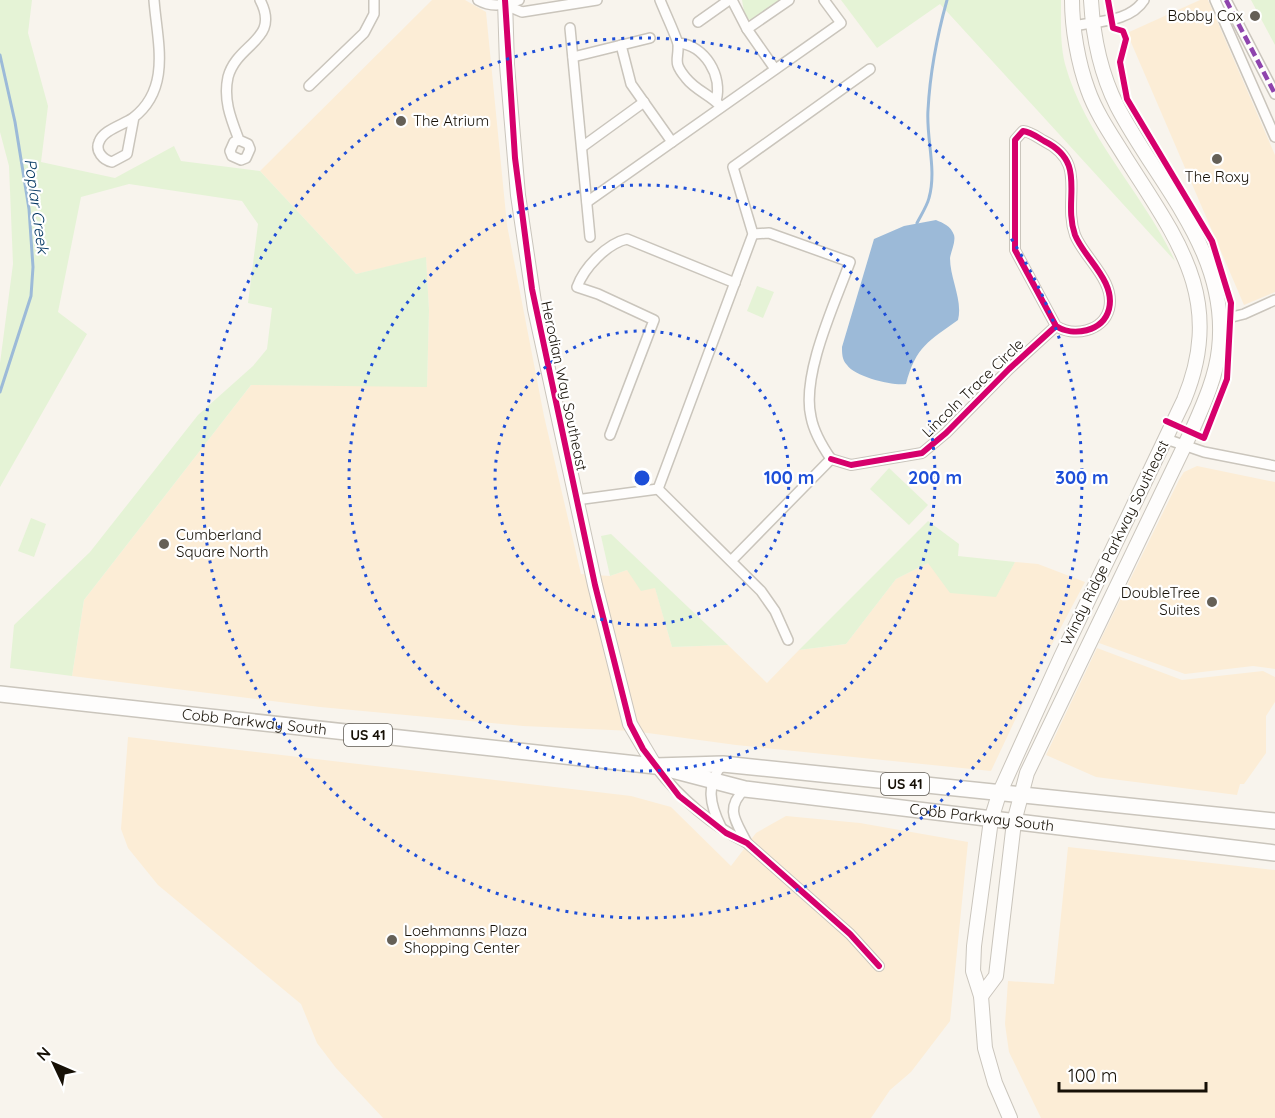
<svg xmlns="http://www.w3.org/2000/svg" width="1275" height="1118" font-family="Quicksand,sans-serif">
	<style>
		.built { fill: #fcedd6 }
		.green { fill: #e5f3d6 }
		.water { fill: #9cbad8 }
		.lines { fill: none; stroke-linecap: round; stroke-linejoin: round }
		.stream { stroke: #9cbad8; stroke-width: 3 }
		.street-casing { stroke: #cac5bc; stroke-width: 12 }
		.secondary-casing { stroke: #cac5bc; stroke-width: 16 }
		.primary-casing { stroke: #cac5bc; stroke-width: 18 }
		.street { stroke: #fefdfc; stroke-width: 9 }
		.secondary { stroke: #fefdfc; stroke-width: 14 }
		.primary { stroke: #fefdfc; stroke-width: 15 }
		.quiet { stroke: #8e44ad; stroke-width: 4.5; stroke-dasharray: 9 4.5; stroke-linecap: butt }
		.cycleway-casing { stroke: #fff; stroke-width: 10 }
		.cycleway { stroke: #d6006c; stroke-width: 6 }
		.ring { fill: none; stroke: #1d4ed8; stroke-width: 3; stroke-dasharray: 3 6 }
		.poi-dot { fill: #656057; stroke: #fff; stroke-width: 2 }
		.labels { text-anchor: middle; stroke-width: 4.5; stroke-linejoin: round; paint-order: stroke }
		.shield { fill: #fff; stroke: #5c5851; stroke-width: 1.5 }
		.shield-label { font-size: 14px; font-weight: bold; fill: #161006 }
		.poi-label { font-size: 15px; fill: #161006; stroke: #fff; text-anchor: start }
		.street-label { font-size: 15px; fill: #161006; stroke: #fff }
		.water-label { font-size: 16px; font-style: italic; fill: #023661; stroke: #fff }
		.centre { fill: #1d4ed8; stroke: #fff; stroke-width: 3 }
		.ring-label { font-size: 18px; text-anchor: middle; font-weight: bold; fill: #1d4ed8; stroke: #fff; stroke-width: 4.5; stroke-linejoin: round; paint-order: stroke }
	</style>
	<rect width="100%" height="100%" fill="#f8f4ed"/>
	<!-- built -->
	<g class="built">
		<path d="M432,0h33l21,12 21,213 37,191 37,158 29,2 17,-6 28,17 17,60 56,-2 39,38 32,-33 47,-6 50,-65 32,-16 68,33 19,-34 23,2 47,18 -44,83 -50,106 -255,-26 -103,-14 -110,-5 -203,-19 -248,-31 12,-76 167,-215 176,1 2,-76 -3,-52 -70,16 -96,-103z"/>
		<path d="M1200,0h8l67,155v137l-31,13 -117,-272z"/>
		<path d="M1197,466l78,16v187l-22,-3 -68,8 -86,-31 80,-163 5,-8z"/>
		<path d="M1097,648l85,32 81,-9 12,6v25l-9,14v37l-22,31h-4l-3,11 -141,-18 -50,-22z"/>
		<path d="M128,737l503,59 40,11 60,59 25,-33 30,-17 74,7 108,19 -18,179 -39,51 -21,18 -19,28h-488l-47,-50 -19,-25 -16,-39 -143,-119 -30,-37 -7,-19z"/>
		<path d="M1068,847l207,23v248h-234l-32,-66 -4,-28 3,-43 46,3z"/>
	</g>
	<!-- green -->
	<g class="green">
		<path d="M0,0h32l-4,33 20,73 -7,56 74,16 59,-32 7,15 79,10 96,103 70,-17 3,53 -2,77 -176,-2 -167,215 -12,76 -62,-8 4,-43 76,-73 108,-137 55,-49 14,-17 5,-41 -24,-5 10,-79 -16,-23 -113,-17 -48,13 -23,115 29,22 -87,153v-124l13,-99 -4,-98 -9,-34z"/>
		<path d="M742,0h38l-30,20 -5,-3z"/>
		<path d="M841,0h220c0,22 -1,43 4,64 20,73 79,130 110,197l-235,-257 -63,44z"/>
		<path d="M1251,0h24v45z"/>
		<path d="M757,286l17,6 -11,26 -16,-7z"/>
		<path d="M889,468l39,37 -19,20 -39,-36z"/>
		<path d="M31,518l15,6 -12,33 -16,-6z"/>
		<path d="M928,521l31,23 -1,12 57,6 -19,35 -46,-4 -22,-30 -32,16 -50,65 -47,6z"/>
		<path d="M611,534l117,111 -56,2 -17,-59 -14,3 -14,-21 -17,6 -9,-40z"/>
	</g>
	<!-- water -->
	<path class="water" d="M936,220c7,3 15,6 18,15 2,7 -3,16 -4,23 0,21 13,42 8,62 -29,21 -42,26 -52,64 -13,2 -51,-7 -59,-19 -5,-5 -5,-12 -5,-18l32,-108 30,-13z"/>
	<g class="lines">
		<!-- stream -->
		<g class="stream">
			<path d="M0,55l15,67 14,87 4,58 -2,29 -31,96"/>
			<path d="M917,223c4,-8 10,-17 12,-25 8,-29 -3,-59 -1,-88 2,-38 9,-74 19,-110"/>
		</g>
		<!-- street casing -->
		<g class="street-casing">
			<g id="street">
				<path d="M478,0c14,8 27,5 41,0"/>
				<path d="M660,0c3,8 17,38 18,44 1,17 -6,17 8,34 10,13 27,18 35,29"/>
				<path d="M732,0l15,29 42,-29"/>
				<path d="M1215,0l60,137"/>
				<path d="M1226,0l49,94"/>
				<path d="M505,5l17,7 75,-12"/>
				<path d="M698,22l31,-22"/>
				<path d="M1074,26c24,-5 56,-4 70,-26"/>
				<path d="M570,28l20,209"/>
				<path d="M747,29l28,40"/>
				<path d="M678,43c27,2 45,33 38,58"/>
				<path d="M621,45l10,39 41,58"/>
				<path d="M573,57l77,-19"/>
				<path d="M309,86l55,-53 10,-19v-14"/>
				<path d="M134,117l-7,37 -15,8c-9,-2 -17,-11 -13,-20 4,-12 24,-17 34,-24 39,-30 24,-77 21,-118"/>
				<path d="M239,140l-5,2 -4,9 2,5 9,4 5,-2 4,-9 -2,-5 -9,-4c-8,-21 -16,-40 -11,-63 9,-34 53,-37 32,-77"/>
				<path d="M582,147l62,-45"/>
				<path d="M587,202l254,-179 -17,-23"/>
				<path d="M753,234l16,-1 81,29c-15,41 -49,113 -39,155 3,16 11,29 20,42"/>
				<path d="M1220,320l24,-6 31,-14"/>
				<path d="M610,435l44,-115 -56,-26 -21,-7c7,-19 29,-43 50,-48l108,44"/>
				<path d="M1166,439l38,13 71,14"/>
				<path d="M831,459l20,6 71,-12 24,-20 63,-64 47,-43 -41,-76v-110l8,-9c8,1 14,6 21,10 45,22 18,57 31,94 9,23 41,46 34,74 -6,23 -36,28 -53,17"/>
				<path d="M658,489l95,-255 -20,-67 137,-98"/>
				<path d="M658,489l103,102 14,20 13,29"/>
				<path d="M576,500l82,-11"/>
				<path d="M732,560l99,-101"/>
				<path d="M655,766c25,32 54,58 92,77l103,91 29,32"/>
				<path d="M745,789c-21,20 -9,32 2,54"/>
				<path d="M721,827c-11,-22 -16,-43 2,-63"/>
			</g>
		</g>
		<!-- secondary casing -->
		<g class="secondary-casing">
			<g id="secondary">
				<path d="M505,0l2,65 11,130 17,114 60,276 35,139 25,42"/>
				<path d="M981,996l15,-20 18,-154 13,-49 167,-347c11,-25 22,-50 25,-77 11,-97 -61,-164 -102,-243 -16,-32 -24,-70 -26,-106"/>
				<path d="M1010,1118l-15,-35 -10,-35 -4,-52 -8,-25 1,-25 17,-126 8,-26 62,-137 123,-257c42,-101 -7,-161 -59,-243 -13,-21 -29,-44 -37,-67 -10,-27 -16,-62 -16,-90"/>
			</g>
		</g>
		<!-- primary casing -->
		<g class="primary-casing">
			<g id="primary">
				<path id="s1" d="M0,694l655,72 68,-2 552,57"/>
				<path id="s2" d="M672,770l73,19 530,64"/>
			</g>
		</g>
		<!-- street -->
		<use href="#street" class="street"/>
		<!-- secondary -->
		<use href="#secondary" class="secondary"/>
		<!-- primary -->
		<use href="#primary" class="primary"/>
		<!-- quiet -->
		<path class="quiet" d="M1226,0l49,94"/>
		<!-- cycleway casing -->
		<g class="cycleway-casing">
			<g id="cycleway">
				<path d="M505,0l10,158 17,131 63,296 35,139 13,25 36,47 47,37 21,10 103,91 29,32"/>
				<path d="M1108,0l5,28 10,3 3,8 -6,23 7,37 85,142 19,62 -4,76 -23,59 -38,-17"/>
				<path d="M831,459l20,6 71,-12 24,-20 63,-64 47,-43 -41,-76v-110l8,-9c8,1 14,6 21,10 45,22 18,57 31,94 9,23 41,46 34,74 -6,23 -36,28 -53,17"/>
			</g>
		</g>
		<!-- cycleway -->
		<use href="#cycleway" class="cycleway"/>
	</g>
	<!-- distance rings -->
	<g class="ring">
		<circle cx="642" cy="478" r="147"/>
		<circle cx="642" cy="478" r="293"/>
		<circle cx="642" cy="478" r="440"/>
	</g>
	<!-- markers -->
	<g class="poi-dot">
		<circle cx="1255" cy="16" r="6"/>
		<circle cx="401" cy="121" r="6"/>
		<circle cx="1217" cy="159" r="6"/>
		<circle cx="164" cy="544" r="6"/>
		<circle cx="1212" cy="602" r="6"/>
		<circle cx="392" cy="940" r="6"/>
	</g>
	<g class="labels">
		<!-- shield labels -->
		<g class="shield">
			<rect x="344" y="724" width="48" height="22" rx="4.5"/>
			<rect x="881" y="773" width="48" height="22" rx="4.5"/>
		</g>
		<g class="shield-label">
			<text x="368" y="740">US 41</text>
			<text x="905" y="789">US 41</text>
		</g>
		<!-- poi labels -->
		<g class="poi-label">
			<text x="1243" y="21" text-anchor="end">Bobby Cox</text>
			<text x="413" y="126">The Atrium</text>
			<text x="1217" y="182" text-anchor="middle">The Roxy</text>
			<text x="176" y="540">Cumberland<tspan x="176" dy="17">Square North</tspan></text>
			<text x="1200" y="598" text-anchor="end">DoubleTree<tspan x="1200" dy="17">Suites</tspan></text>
			<text x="404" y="936">Loehmanns Plaza<tspan x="404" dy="17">Shopping Center</tspan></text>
		</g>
		<!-- street labels -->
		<g class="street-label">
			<text transform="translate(564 386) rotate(78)" y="5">Herodian Way Southeast</text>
			<text transform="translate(973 388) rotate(-44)" y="5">Lincoln Trace Circle</text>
			<text transform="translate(1115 543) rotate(-64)" y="5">Windy Ridge Parkway Southeast</text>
			<text dy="5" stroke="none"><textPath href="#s1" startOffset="256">Cobb Parkway South</textPath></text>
			<text dy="5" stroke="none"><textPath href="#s2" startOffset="314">Cobb Parkway South</textPath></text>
		</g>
		<!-- water labels -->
		<g class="water-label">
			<text transform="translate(37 206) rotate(82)" y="6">Poplar Creek</text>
		</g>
	</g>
	<circle cx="642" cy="478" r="9" class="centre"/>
	<g class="ring-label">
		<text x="789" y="484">100 m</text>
		<text x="935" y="484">200 m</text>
		<text x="1082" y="484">300 m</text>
	</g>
	<!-- north arrow -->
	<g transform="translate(54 1064) rotate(314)" stroke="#ffffff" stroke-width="4.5" paint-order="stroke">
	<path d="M0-4.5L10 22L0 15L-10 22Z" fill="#161006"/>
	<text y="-9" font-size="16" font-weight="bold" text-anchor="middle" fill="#161006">N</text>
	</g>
	<!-- scale -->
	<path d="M1059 1082v9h147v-9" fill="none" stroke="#161006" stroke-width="3"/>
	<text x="1068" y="1082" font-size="18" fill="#161006" stroke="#ffffff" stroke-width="4.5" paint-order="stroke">100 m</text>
</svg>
